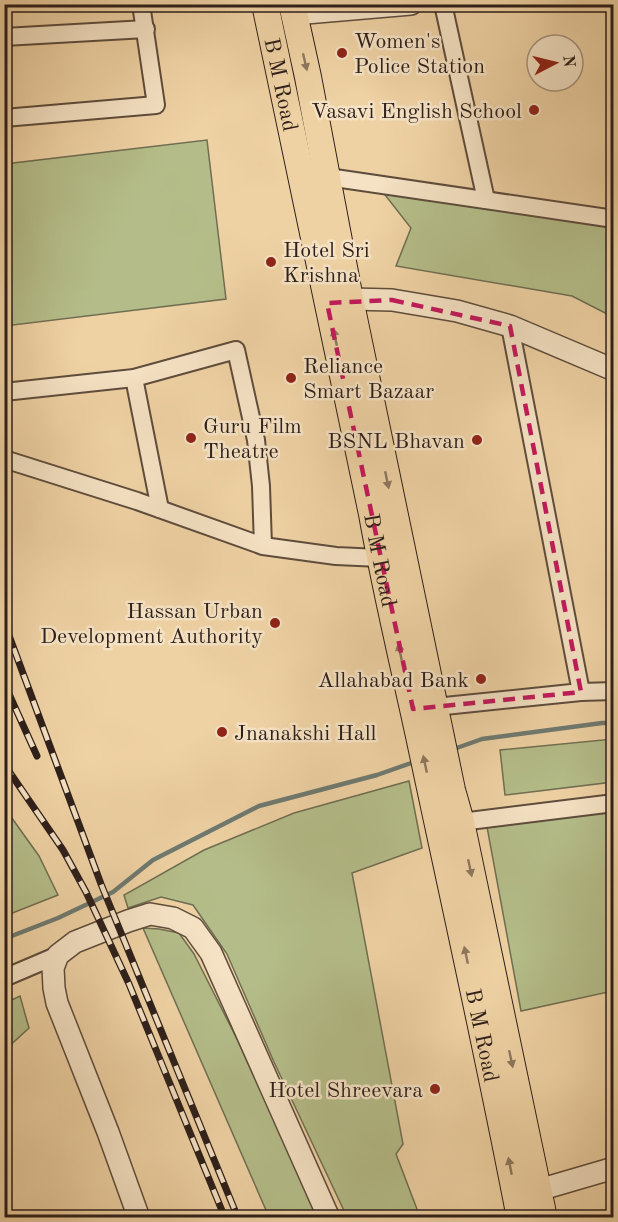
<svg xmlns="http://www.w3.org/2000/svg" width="618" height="1222" font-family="'Old Standard TT',serif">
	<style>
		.green { fill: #b4bd89; stroke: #706e52; stroke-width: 1.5 }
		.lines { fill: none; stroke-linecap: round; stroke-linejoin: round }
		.stream { stroke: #6e7a71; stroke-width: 4.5 }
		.minor-casing { stroke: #5e4c3c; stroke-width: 20 }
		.tertiary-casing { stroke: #5e4c3c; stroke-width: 24 }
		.primary-casing { stroke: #2d1f1a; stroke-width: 28 }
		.minor { stroke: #f5e2c4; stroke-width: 16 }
		.tertiary { stroke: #f5e2c4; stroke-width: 21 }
		.primary { stroke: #efd2a4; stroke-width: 26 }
		.rail-casing { stroke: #2d1f1a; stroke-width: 7 }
		.rail { stroke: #f5e2c4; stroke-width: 4.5; stroke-dasharray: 14; stroke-linecap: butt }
		.oneway { fill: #8e785f }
		.marked { fill: none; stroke: #c2185b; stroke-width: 4.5; stroke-dasharray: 12 8; stroke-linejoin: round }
		.poi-dot { fill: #8f2418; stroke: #f5e2c4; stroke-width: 2 }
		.labels { text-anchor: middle; stroke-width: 5; stroke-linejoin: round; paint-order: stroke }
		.poi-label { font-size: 22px; fill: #2d1f1a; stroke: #f5e2c4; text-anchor: start }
		.street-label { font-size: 22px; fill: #2d1f1a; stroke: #f5e2c4 }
	</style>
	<rect width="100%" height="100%" fill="#efd2a4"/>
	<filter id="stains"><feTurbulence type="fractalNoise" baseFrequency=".00333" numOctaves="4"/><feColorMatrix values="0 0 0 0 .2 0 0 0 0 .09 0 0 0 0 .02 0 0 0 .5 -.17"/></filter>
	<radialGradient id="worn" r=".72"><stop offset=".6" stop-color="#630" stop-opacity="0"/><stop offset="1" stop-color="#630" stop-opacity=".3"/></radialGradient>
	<!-- green -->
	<g class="green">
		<path d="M207,140l19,159 -221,27v-162z"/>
		<path d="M382,191l231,37v89l-41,-21 -176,-30 15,-38z"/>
		<path d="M613,739v43l-108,13 -5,-45z"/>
		<path d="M409,781l13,67 -70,25 51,271 -7,10 24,63h-73l-73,-155 -47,-108 -34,-49 -32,-8 -33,11 -4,-13 80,-45 90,-37z"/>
		<path d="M4,807l35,49 19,39 -53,21z"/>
		<path d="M606,812l8,42 -1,137 -92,20 -34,-184z"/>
		<path d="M143,928l16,1 20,4 15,21 44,87 80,176h-49z"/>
		<path d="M20,996l9,32 -24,22v-47z"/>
	</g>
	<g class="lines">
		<!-- stream -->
		<g class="stream">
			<path d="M451,750l31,-11 120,-16h12"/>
			<path d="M4,939l54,-21 55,-26 40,-32 106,-54 118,-31 40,-14"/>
		</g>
		<!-- minor casing -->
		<g class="minor-casing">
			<g id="minor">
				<path d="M443,4l43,196"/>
				<path d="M4,37l142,-8"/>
				<path d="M4,118l152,-13 -15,-101"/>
				<path d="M328,177l286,42"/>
				<path d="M510,326l71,366"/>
				<path d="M134,378l26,131"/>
				<path d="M4,392l130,-14 102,-28 20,90 5,46 2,60"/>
				<path d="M4,459l133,42 126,45 73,10 44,2"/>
				<path d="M435,707l146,-15 33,-1"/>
				<path d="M461,822l153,-19"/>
				<path d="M4,978l54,-23"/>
			</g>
		</g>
		<!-- tertiary casing -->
		<g class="tertiary-casing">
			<g id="tertiary">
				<path d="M294,14l117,-10"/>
				<path d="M350,299l42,1 65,11 53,15 104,44"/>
				<path d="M525,1194l89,-26"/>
				<path d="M139,1218l-31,-86 -51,-129 -3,-15 -1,-20 5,-13 17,-13 53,-21 22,-7 23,4 20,10 18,25 118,265"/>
			</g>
		</g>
		<!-- primary casing -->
		<g class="primary-casing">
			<g id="primary">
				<path id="s1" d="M265,4l107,510c13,74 31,148 47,222 34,161 70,320 101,482"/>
				<path d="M292,4l16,73 42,222 102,491 9,32 83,396"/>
			</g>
		</g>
		<!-- minor -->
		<use href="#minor" class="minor"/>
		<!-- tertiary -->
		<use href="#tertiary" class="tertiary"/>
		<!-- primary -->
		<use href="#primary" class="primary"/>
		<!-- rail casing -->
		<g class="rail-casing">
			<g id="rail">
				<path d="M4,622l97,262 137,334"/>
				<path d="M4,683l33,73"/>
				<path d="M4,764l59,86 23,42 43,92 96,234"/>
			</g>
		</g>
		<!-- rail -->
		<use href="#rail" class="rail"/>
	</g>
	<!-- one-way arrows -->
	<defs><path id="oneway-solid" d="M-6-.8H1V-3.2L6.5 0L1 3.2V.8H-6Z" transform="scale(1.5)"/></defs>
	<g class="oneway">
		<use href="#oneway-solid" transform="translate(305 62) rotate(77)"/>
		<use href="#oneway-solid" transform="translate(335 337) rotate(-102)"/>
		<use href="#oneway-solid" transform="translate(387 480) rotate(78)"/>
		<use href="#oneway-solid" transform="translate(400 652) rotate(-102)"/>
		<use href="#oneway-solid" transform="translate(425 764) rotate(-102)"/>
		<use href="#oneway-solid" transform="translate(470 868) rotate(78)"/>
		<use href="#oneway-solid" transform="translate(466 955) rotate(-102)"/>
		<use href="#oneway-solid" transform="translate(511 1059) rotate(78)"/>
		<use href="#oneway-solid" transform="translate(510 1166) rotate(-101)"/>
	</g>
	<!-- marked area -->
	<path class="marked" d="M392,300l118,26 71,366 -168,17 -86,-406z"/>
	<!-- markers -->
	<g class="poi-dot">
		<circle cx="342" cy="53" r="6"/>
		<circle cx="534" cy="110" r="6"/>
		<circle cx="271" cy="262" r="6"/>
		<circle cx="291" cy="378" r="6"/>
		<circle cx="191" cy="438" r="6"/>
		<circle cx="477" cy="440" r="6"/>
		<circle cx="275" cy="623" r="6"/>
		<circle cx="481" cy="679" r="6"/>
		<circle cx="222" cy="732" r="6"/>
		<circle cx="435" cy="1089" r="6"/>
	</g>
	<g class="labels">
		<!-- poi labels -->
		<g class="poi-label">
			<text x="354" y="48">Women's<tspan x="354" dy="25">Police Station</tspan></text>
			<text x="522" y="118" text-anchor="end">Vasavi English School</text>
			<text x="283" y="257">Hotel Sri<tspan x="283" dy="25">Krishna</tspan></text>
			<text x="303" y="373">Reliance<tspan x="303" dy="25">Smart Bazaar</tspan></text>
			<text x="203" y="433">Guru Film<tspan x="203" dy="25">Theatre</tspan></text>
			<text x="465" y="448" text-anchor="end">BSNL Bhavan</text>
			<text x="263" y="618" text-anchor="end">Hassan Urban<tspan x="263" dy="25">Development Authority</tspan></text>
			<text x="469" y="687" text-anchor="end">Allahabad Bank</text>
			<text x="234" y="740">Jnanakshi Hall</text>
			<text x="423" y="1097" text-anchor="end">Hotel Shreevara</text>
		</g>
		<!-- street labels -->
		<g class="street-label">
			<text dy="8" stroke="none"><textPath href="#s1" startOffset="82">B M Road</textPath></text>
			<text dy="8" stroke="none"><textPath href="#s1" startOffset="568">B M Road</textPath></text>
			<text dy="8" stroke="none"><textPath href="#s1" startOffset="1054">B M Road</textPath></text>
		</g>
	</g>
	<!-- margin -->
	<rect width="618" height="1222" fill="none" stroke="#efd2a4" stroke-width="24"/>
	<rect x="6" y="6" width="606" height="1210" fill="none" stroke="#2d1f1a" stroke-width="3"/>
	<rect x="12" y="12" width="594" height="1198" fill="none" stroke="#2d1f1a" stroke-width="1.5"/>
	<!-- north arrow -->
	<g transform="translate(555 63) rotate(83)"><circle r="28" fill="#f5e2c4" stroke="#a59480" stroke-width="1.5"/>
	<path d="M0-4.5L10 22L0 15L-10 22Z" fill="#8f2418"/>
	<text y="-9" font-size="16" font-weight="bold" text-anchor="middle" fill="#2d1f1a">N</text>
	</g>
	<rect width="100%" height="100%" filter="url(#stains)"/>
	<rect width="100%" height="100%" fill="url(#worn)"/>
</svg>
